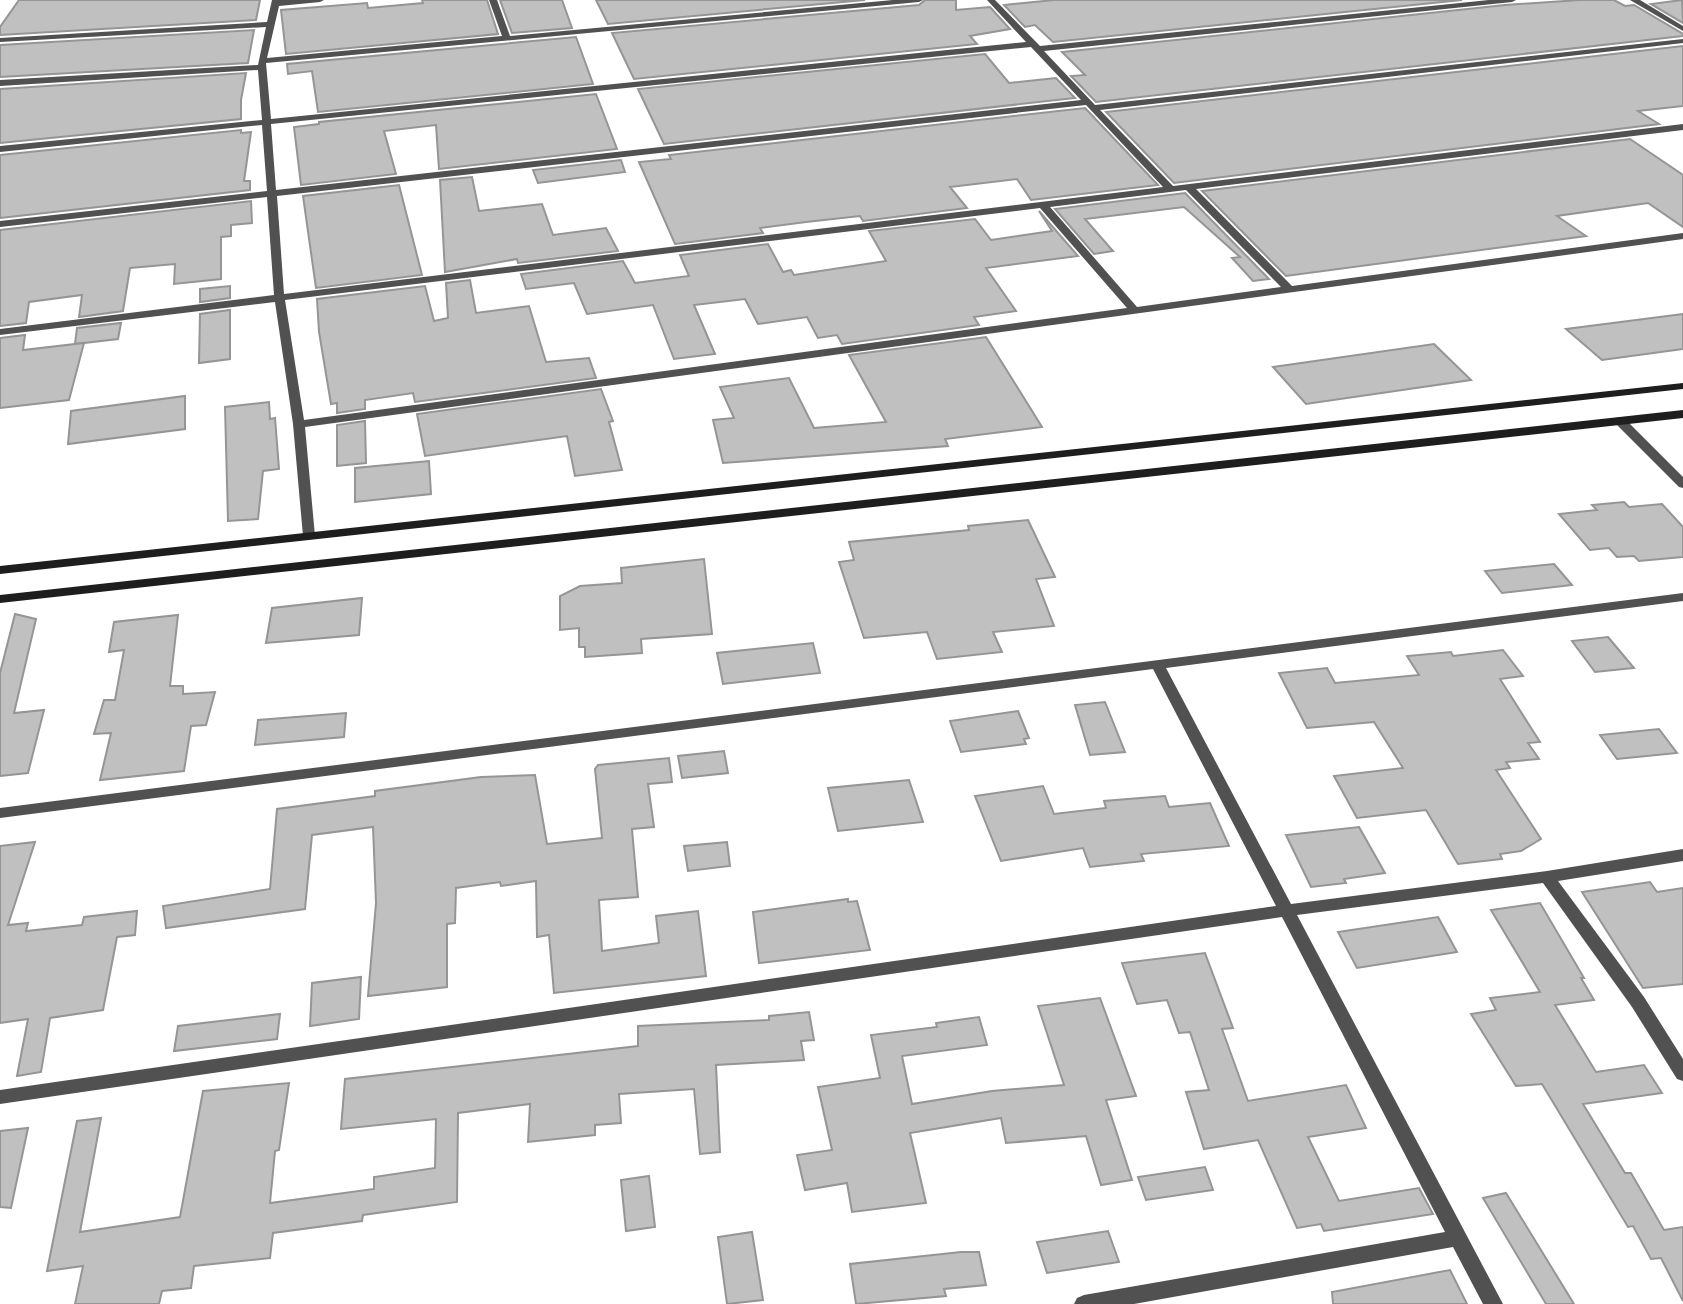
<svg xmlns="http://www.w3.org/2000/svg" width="1683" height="1304" font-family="Helvetica,sans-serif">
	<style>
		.building { fill: #c0c0c0; stroke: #959595; stroke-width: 2 }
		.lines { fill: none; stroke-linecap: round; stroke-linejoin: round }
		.minor { fill: #515151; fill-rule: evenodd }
		.secondary { fill: #1e1e1e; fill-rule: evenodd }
	</style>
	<rect width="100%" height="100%" fill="#fff"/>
	<!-- building -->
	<g class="building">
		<path d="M19,0h241l-4,20 -256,15v-8z"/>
		<path d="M422,0h65l11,34 -212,20 -5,-44 86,-7 1,5 55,-5z"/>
		<path d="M500,0h62l10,28 -60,5z"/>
		<path d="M596,0h269l-257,24z"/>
		<path d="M925,0h31v10l34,-3 20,22 -40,7 7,8 -343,35 -22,-46 307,-28z"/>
		<path d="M1054,0h408l-409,42 -18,-17 -10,2 -21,-22z"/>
		<path d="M1580,0h34l11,6 9,-1 49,29v2l-587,66 -25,-26 14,-1 -23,-23 443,-47z"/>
		<path d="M1682,0l1,23 -32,-19z"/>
		<path d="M254,30l-6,33 -248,14v-32z"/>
		<path d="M576,37l17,47 -275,28 -6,-41 -24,3 -1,-10z"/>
		<path d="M1683,46v60l-45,5 21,13 -485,59 -68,-71z"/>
		<path d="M985,54l24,29 47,-5 19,20 -411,46 -26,-55z"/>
		<path d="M246,73l-5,27v19l-241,24v-54z"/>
		<path d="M596,94l21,55 -178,20 -3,-44 -52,6 12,43 -95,11 -7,-58 25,-3v-2z"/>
		<path d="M1085,108l73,77 -127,15 -14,-21 -67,8 17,21 -104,13 -3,-5 -54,6 -46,6 3,5 -88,11 -36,-82 32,-3 -2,-4z"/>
		<path d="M241,130v3l10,-1 -7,49h6v9l-250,28v-63z"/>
		<path d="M1630,139l53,36v52l-35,-24 -91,13 29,20 -300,40 -84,-85z"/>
		<path d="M621,160l4,12 -87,11 -5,-13z"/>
		<path d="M472,177l7,34 63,-7 11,31 53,-7 12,23 -100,12 -1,-4 -72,13 -5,-92z"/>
		<path d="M399,185l23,90 -106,13 -13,-92z"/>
		<path d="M1185,193l84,86 -16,2 -21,-23 8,-1 -56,-50 -99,12 28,32 -19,3 -39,-45z"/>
		<path d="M251,201l1,22 -21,2v11l-10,1v42l-47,5 1,-20 -45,4 -7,43 -44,6 3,-22 -53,7 -3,21 -26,3v-96z"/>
		<path d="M1039,211l39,45 -92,12 30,43 -42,6 5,8 -137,19 -5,-9 -19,3 -11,-21 -49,7 -13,-25 -51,6 21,49 -41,5 -21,-54 -66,9 -13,-31 -48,6 -5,-15 102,-13 12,22 54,-7 -9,-21 88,-11 15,28 8,-2 3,5 92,-14 -17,-30 106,-12 16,21 61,-9z"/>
		<path d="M470,280l6,33 53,-7 17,56 43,-4 7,20 -181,24 -2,-9 -48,7v9l-28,4v-10l-6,1 -12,-72 -2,-33 108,-13 9,35 14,-3 -2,-35z"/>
		<path d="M230,286v12l-30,4v-13z"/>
		<path d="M230,310v49l-31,4 1,-49z"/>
		<path d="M1683,314v35l-81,11 -36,-31z"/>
		<path d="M121,323l-3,16 -43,5 2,-16z"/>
		<path d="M25,335l-2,15 61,-7 -15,57 -69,8v-70z"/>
		<path d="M986,337l56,90 -97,12 3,7 -225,17 -10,-43 21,-2 -14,-31 69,-9 25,50 72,-6 -37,-67z"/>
		<path d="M1434,344l37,36 -165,24 -33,-37z"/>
		<path d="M601,389l12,32 -4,1 13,48 -47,6 -8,-40 -142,20 -8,-42z"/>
		<path d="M185,396v33l-117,15 3,-33z"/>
		<path d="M269,402l1,17 5,-1 4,51 -16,2 -5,48 -30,2 -3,-114z"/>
		<path d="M365,421l1,42 -29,3v-41z"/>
		<path d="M429,461l2,33 -76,8v-34z"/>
		<path d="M1624,502l5,5 33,-3 21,23v30l-44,4 -5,-5 -17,1 -8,-9 -19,2 -31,-36 38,-4 -5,-5z"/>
		<path d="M1028,520l27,57 -19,2 18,47 -61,6 9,20 -65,7 -10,-27 -63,6 -25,-76 15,-2 -5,-18 120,-12 -1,-4z"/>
		<path d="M704,559l8,75 -71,5 1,14 -57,4v-10h-6v-19l-19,2v-34l20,-10 42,-3 -1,-15z"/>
		<path d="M1554,564l18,21 -70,8 -17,-22z"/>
		<path d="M362,598l-3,37 -93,8 6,-35z"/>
		<path d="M15,614l21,5 -22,94 30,-3 -16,63 -28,3v-103z"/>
		<path d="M178,615l-8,71h13v8l32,-2 -9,33 -15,1 -7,45 -84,9 11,-47 -17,1 10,-34h11l9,-50 -15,2 5,-30z"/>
		<path d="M1608,637l26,31 -39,4 -23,-31z"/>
		<path d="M813,643l7,30 -97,11 -6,-31z"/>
		<path d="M1503,650l20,26 -23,3 40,63 -12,1 11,16 -33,3 4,6 -14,2 45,69 -20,12 -21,3 2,5 -44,5 -32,-54 -69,8 -23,-42 69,-8 -29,-46 -67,6 -28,-55 48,-5 8,15 84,-8 -12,-19 44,-4 2,4z"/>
		<path d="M1105,702l20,50 -35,3 -15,-50z"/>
		<path d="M1018,711l11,27 -5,1 2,5 -65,8 -11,-31z"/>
		<path d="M346,713l-2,24 -89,8 3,-25z"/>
		<path d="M1659,729l18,24 -60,6 -17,-24z"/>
		<path d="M724,751l4,22 -46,5 -4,-22z"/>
		<path d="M669,758l3,24 -24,2 6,43 -22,2 6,68 -39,3 3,51 57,-8 -3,-27 42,-5 8,65 -152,17 -5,-58 -12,2 -1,-56 -35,5 -1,-4 -44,6 -1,35 -8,1v63l-79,9 8,-93 -3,-76 -61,8 -7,74 -139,19 -3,-22 107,-17 7,-80 98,-13v-5l106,-14 54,-2 12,69 55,-6 -7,-69 3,-4z"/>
		<path d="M909,780l14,42 -85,9 -10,-43z"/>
		<path d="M1043,786l11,28 52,-6 -2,-7 61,-5 4,11 41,-4 19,43 -88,8 3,7 -54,6 -7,-19 -82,13 -26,-65z"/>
		<path d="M1359,827l26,46 -41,6 2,4 -35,4 -25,-52z"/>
		<path d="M35,842l-27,83 20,-2 -2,8 56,-6 2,-8 53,-6 -2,24 -18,2 -14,73 -53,8 -9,54 -24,4 11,-57 -28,4v-177z"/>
		<path d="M727,842l3,24 -42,5 -4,-25z"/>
		<path d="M1650,882l7,10 26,-4v96l-40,4 -61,-96z"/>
		<path d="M848,899v3l9,-1 13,49 -111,13 -6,-51z"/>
		<path d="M1540,903l44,75h-3l13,22 -39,5 41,67 48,-7 18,28 -79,11 42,69h6l33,57 19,-3v74l-22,-43 -10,1 -18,-33 -5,1 -86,-143 -26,2 -45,-72 25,-4 -6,-12 50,-6 -49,-82z"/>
		<path d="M1438,917l19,35 -100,16 -19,-36z"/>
		<path d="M1205,953l28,75 -11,1 26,72 98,-16 20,43 -58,9 31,64 80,-13 14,26 -109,17 -3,-7 -24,4 -39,-88 -54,9 -18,-57 23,-2 -19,-58 -11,1 -12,-33 -30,4 -15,-41z"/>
		<path d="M361,977l-2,42 -49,7 2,-43z"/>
		<path d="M1100,998l36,98 -30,4 26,80 -31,5 -15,-49 -80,7 -5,-25 -91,15 16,70 -74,9 -5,-29 -42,7 -8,-35 35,-5 -14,-63 62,-9 -9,-43 66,-8 -1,-4 43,-6 8,28 -85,11 10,48 80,-13 72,-6 -26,-79z"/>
		<path d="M809,1012l5,28 -13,1 3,19 -88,5 4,87 -20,2 -6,-65 -75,5 2,29 -26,2v10l-67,7 2,-38 -72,9 -1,89 -94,13 -1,6 -89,12 -3,25 -76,8 -3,22 -29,3 -3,13h-84l8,-38 -36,5 30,-150 24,-3 -21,114 100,-15 23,-126 86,-8 -10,67 -4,1 -5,52 104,-14v-12l61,-9 1,-49 -95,10 4,-50 293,-33v-20l131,-6v-4z"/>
		<path d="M280,1014l-3,25 -103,12 4,-25z"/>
		<path d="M28,1128l-17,80 -11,-1v-76z"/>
		<path d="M1205,1167l8,23 -67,10 -8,-23z"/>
		<path d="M649,1176l6,51 -29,4 -5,-51z"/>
		<path d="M1506,1193l68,111h-28l-63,-106z"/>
		<path d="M1108,1231l11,31 -72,11 -10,-31z"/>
		<path d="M752,1232l11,68 -36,4 -9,-67z"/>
		<path d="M961,1252h18l7,33 -42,4 2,7 -90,8 -6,-40z"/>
		<path d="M1450,1270l17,34h-134l-1,-12z"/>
	</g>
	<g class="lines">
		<!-- minor -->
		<g class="minor">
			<path d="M272,0h52l-4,2 -41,4 -12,52 235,-22 -13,-36h8l13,36 383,-36h30l-4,2 -653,61 5,56 755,-77 -39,-42h8l45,46 449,-46h27l-4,2 -468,49 51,54 588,-66v4l-583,67 73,76 510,-62v6l-487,59 96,97 391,-53v6l-1378,188 10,109 -6,4 -6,-4 -10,-112 -18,-122 -275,33v-6l274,-34 -7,-98 -267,30v-6l267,-30 -5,-66 -262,27v-6l262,-26 -4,-50 -258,16v-6l258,-15 8,-38 -266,15v-4l267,-16zM1031,47l50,53 -805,90 -5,-66zM1086,105l77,82 -879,107 -7,-98zM1186,190l95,97 -144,20 -87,-100zM1040,208l87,100 -823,112 -19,-120z"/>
			<path d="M1630,0h10l43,26v5z"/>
			<path d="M1620,417l4,1 59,59v11l-4,-1 -63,-63v-6z"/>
			<path d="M1683,593v8l-517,67 125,236 256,-33 136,-22v12l-125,20 86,116 39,62v22l-6,-2 -45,-72 -89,-124 -246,32 206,389h-20l-30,-57 -319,57h-60l3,-6 7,-3 361,-63 -163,-315 -1282,187v-14l1276,-184 -123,-237 -1153,149v-10z"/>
		</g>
		<!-- secondary -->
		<g class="secondary">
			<path d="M1683,383v6l-1683,185v-8z"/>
			<path d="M1683,410v8l-1683,185v-8z"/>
		</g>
	</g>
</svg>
